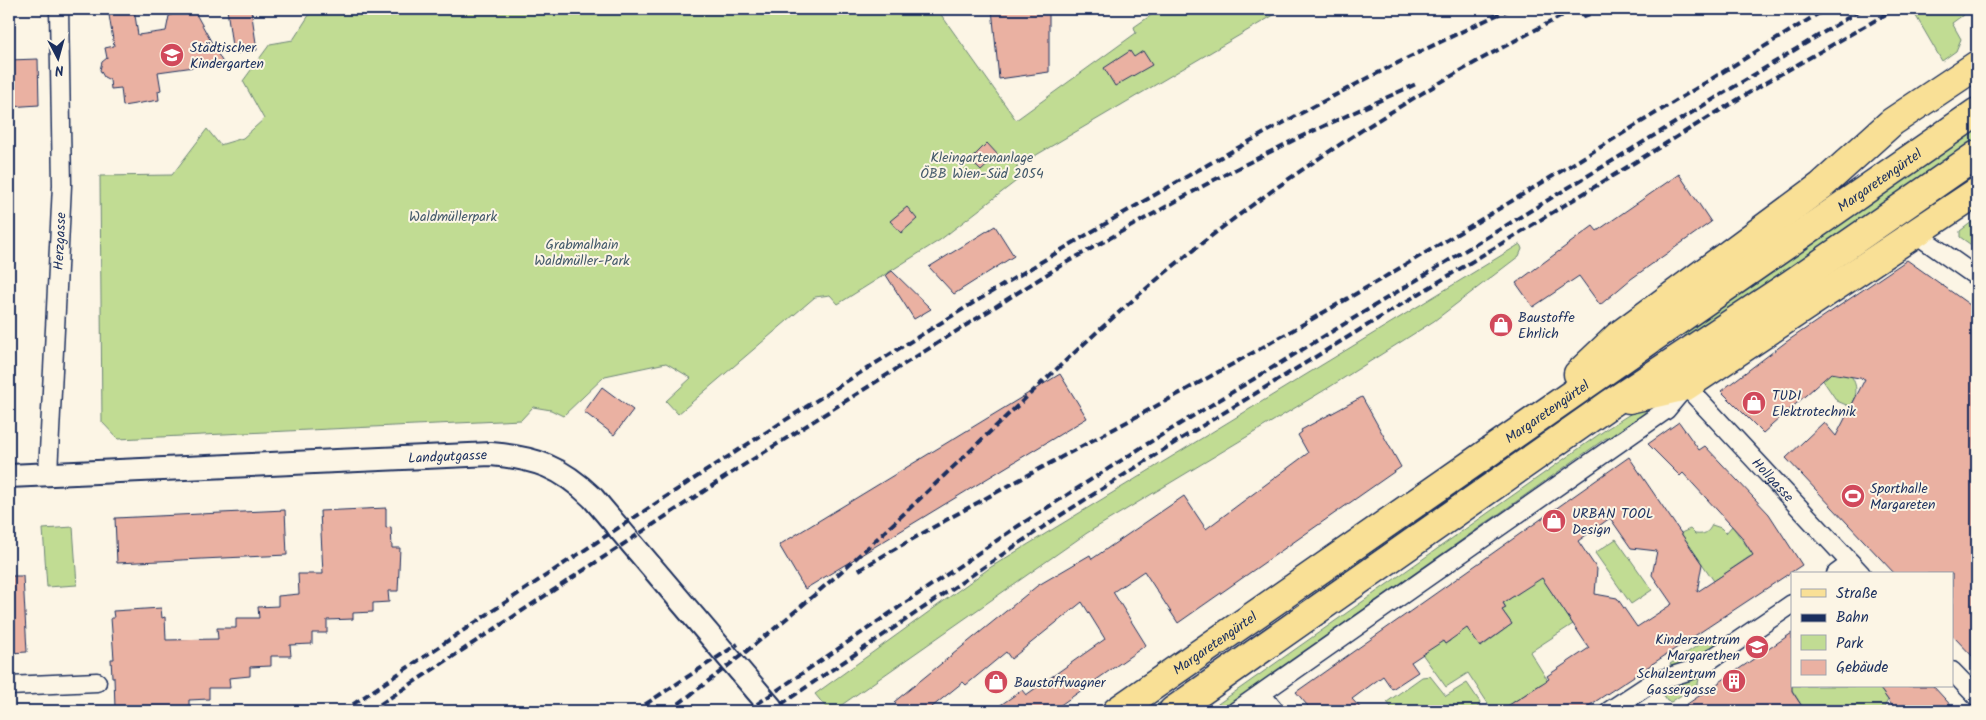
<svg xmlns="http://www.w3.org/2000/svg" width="1986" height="720" font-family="Kalam,sans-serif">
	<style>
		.green { fill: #c1dc93; stroke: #6e8678 }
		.building { fill: #eab1a2; stroke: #1b2f5e; fill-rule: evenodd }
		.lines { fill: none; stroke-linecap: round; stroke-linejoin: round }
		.minor-casing { stroke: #1b2f5e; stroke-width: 21 }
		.tertiary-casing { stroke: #1b2f5e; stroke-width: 26 }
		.primary-casing { stroke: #1b2f5e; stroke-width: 31 }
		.minor { stroke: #fcf5e5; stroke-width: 18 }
		.tertiary { stroke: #fcf5e5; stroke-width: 22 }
		.primary { stroke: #f9e096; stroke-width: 28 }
		.rail { stroke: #1b2f5e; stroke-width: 4; stroke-dasharray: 8 4; stroke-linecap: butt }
		.labels { text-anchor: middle; stroke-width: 4; stroke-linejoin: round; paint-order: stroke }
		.poi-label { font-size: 14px; fill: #1b2f5e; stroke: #fcf5e5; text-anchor: start }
		.park-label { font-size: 14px; fill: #445a6b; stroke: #fcf5e5 }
		.street-label { font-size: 14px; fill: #1b2f5e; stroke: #fcf5e5 }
	</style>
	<rect width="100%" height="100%" fill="#fcf5e5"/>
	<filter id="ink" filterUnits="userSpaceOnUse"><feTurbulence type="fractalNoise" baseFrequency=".02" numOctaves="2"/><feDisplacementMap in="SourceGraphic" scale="10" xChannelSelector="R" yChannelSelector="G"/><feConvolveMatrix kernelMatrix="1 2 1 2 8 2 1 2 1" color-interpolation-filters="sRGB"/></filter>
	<g filter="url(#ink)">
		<!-- green -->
		<g class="green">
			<path d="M313,9h624l79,111 120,-87 -2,-6 26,-18h124l-268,158 8,8 -84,65 -102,64 -8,-9 -15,2 -137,117 -12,-13 25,-23 -25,-15 -61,13 -42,40 -12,-6 -18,-3 -12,13 -403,19 -16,-17 -2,-246 72,-1 35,-46 13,16 23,-7 21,-19 -21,-38 27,-37 23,-4z"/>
			<path d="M1917,9h41l5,6 -11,8 9,16 -5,12 -14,10 -29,-50z"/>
			<path d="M1977,128v12l-290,198 -4,-5z"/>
			<path d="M1977,218v31l-17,-12v-6z"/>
			<path d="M1520,244l2,5 -3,7 -85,65 -106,67 -241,145 -254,178h-4l-14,-17 176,-127z"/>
			<path d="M1834,371h14c10,14 10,21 3,36l-14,-6 -15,-22z"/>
			<path d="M1603,390l-9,10 -439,311h-7z"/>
			<path d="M1663,402l-48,37 -9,-1 -386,273h-12l400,-283 30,-19z"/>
			<path d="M1712,525l9,3 5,5 6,-7 23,31h-6l-35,24 -33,-48 9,-4 5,5c9,1 13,-1 17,-9z"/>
			<path d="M73,527l4,58 -30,2 -4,-58z"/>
			<path d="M1616,539l36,51 -21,14 -36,-51z"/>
			<path d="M1536,569l37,55 -43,28 20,32h-9l-41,27h-7l-25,-38 -22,14 -26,-36 23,-10 2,3 5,-3 10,-23 21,29 31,-23 -10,-14 4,-3 -3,-4 17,-11z"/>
			<path d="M1709,638l5,1 4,6 -18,16 -27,8 -3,-5z"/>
			<path d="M1696,675l3,4 -1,5 -27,18 -4,-1 -9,-14z"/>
			<path d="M1430,676l16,20 21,-13 13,19 -2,5 -5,4h-79l-7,-9 35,-25z"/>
			<path d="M1792,679v7h86l10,14 -5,9 2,2h-80l-18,-29z"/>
		</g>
		<!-- building -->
		<g class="building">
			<path d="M108,9h26l4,26 28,-4 3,-15 13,-6 14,4 27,49 -65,9 3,18 -3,1 1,9 -36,6 -2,-18 -10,1 -1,-9 -6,-3 -4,-7 2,-8 5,-4 -2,-10 9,-2z"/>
			<path d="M227,9h24l6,41 -24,4z"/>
			<path d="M992,9h57v63l-50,7z"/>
			<path d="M1130,51l4,6 9,-6 9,14 -37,21 -11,-18z"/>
			<path d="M38,59l1,46 -30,2v-47z"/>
			<path d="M987,143l11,12 -17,16 -11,-11z"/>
			<path d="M1679,174l32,48 -80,57 -31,26 -21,-29 -46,31 -17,-24 77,-57 4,5z"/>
			<path d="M907,207l10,12 -16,14 -11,-12z"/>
			<path d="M995,226l19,30 -60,38 -25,-27z"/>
			<path d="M1907,260l70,50v351l-25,-26v-61h-57l-109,-116 38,-36 12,14 29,-57 -34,-6 -68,60 -42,-42 65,-49z"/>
			<path d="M892,271l39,38 -17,10 -28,-44z"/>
			<path d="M1060,374l27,44 -282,171 -26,-44z"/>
			<path d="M602,387l31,23 -19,25 -30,-23z"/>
			<path d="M1362,397l39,70 -223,156 -34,-52 -31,21 33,53 -94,66h-60l30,-21 4,5 79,-56 -23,-37 -71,57 -5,-7 -40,33 -3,-3 -36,29h-25l-8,-9 143,-116 53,-31 2,4 92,-63 22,33 102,-76 -10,-18 4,-3 -1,-2z"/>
			<path d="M1679,422l20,28 6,-4 64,68 33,51 -221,146h-81l49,-32 -2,-3 42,-28 -47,-70 -39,25 3,5 -4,2 10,14 -32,23 -13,-19 -22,16 -2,-3 -32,21 7,10 -26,17 -9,-13 -31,23 11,12h-51l-16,-19 333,-235 73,107 -5,28 56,-37 -12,-19 -58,-63 -3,3 -32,-32zM1610,518l21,30 26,3 -5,24 20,29 -35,23 -20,-29 -22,-4 2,-25 -19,-28z"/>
			<path d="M386,508v20l5,-1 1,21h8l-2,43h-10l1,11 -16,1v9l-20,1v6l-26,1v13h-15v11l-22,1 1,11h-20v10l-21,1v9l-21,2 1,10h-21v11l-20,1v9l-63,2v-3h-11l-1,-31h-2l-1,-18h3l-3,-41h3l-1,-7 48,-3 1,10 3,-1 1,23 52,-1 -1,-11h19v-10h23l-1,-11 20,-1v-10l21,-2 -1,-20h25l-3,-63z"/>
			<path d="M285,510l2,45 -170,8 -2,-45z"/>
			<path d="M9,576h14l4,76 -18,1z"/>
			<path d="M1792,633v58l13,20h-128z"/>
			<path d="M1878,686h55l23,25h-60z"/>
		</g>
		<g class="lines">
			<!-- minor casing -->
			<g class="minor-casing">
				<g id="minor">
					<path d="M1916,234l61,43"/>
					<path id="s1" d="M48,473l14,-288 -3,-176"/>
					<path d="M1836,574l15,-11"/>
					<path d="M1952,671l25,26"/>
					<path d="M9,686l88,-4"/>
					<path d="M1261,694l14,17"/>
					<path id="s2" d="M1236,711l430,-301 20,-24 175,188"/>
					<path d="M1609,711l44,-29 45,-14 94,-64"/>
				</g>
			</g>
			<!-- tertiary casing -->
			<g class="tertiary-casing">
				<g id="tertiary">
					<path id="s3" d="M9,476l482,-22c45,4 70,13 102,44l181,213"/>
				</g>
			</g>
			<!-- primary casing -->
			<g class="primary-casing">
				<g id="primary">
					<path d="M1578,374l40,-38 203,-150 71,-64 85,-57"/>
					<path d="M1629,399l57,-13 291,-194"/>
					<path id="s4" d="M1117,711l860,-599"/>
					<path d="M1173,711l437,-307 181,-120 186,-129"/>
				</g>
			</g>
			<!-- minor -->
			<use href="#minor" class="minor"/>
			<!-- tertiary -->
			<use href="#tertiary" class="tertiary"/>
			<!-- primary -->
			<use href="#primary" class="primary"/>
			<!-- rail -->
			<g class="rail">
				<path d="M1582,17l21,-8"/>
				<path d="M859,570c137,-81 280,-152 418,-231 186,-105 366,-219 549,-330"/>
				<path d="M343,711c214,-144 429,-286 650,-420 168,-102 338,-200 517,-282"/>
				<path d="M370,711l366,-241 324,-204 154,-86 86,-43 116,-53"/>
				<path d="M635,711l103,-67"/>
				<path d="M669,711c60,-45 119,-92 175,-142 105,-95 203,-196 310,-287 129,-108 273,-198 422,-273"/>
				<path d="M747,711l265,-181 135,-86 715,-435"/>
				<path d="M771,711l290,-196 118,-75 586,-357 130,-74"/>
			</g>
		</g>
	</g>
	<!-- icons -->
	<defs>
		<g id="school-disc" transform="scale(1.25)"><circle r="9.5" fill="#d1495b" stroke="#fcf5e5"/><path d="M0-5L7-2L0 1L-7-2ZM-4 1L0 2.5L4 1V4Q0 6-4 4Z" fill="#fff"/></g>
		<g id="shop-disc" transform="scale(1.25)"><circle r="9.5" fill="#d1495b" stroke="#fcf5e5"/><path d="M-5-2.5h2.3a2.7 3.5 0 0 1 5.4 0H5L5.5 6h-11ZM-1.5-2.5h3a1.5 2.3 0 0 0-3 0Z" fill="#fff"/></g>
		<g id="stadium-disc" transform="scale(1.25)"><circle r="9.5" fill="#d1495b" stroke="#fcf5e5"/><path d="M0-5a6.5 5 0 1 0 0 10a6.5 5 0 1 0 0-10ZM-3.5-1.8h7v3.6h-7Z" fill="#fff"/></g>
		<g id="building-disc" transform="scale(1.25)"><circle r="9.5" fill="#d1495b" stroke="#fcf5e5"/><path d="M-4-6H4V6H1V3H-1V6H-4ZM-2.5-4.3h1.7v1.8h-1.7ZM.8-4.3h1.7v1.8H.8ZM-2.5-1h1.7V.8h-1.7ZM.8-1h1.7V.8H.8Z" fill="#fff"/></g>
	</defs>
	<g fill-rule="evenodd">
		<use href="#school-disc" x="172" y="55"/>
		<use href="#shop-disc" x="1501" y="325"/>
		<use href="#shop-disc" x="1754" y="403"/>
		<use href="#stadium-disc" x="1853" y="496"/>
		<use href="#shop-disc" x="1554" y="521"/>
		<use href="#school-disc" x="1757" y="647"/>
		<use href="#building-disc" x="1734" y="681"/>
		<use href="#shop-disc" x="996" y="682"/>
	</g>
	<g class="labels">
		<!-- poi labels -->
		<g class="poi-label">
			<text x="190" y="52">Städtischer<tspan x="190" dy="16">Kindergarten</tspan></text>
			<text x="1518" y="322">Baustoffe<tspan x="1518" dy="16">Ehrlich</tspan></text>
			<text x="1772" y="400">TUDI<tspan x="1772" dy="16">Elektrotechnik</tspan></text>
			<text x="1870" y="493">Sporthalle<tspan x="1870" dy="16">Margareten</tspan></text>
			<text x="1572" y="518">URBAN TOOL<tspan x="1572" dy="16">Design</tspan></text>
			<text x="1740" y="644" text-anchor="end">Kinderzentrum<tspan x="1740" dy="16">Margarethen</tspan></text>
			<text x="1716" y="678" text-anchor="end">Schulzentrum<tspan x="1716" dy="16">Gassergasse</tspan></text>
			<text x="1014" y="687">Baustoffwagner</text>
		</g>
		<!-- park labels -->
		<g class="park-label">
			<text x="982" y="162">Kleingartenanlage<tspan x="982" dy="16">ÖBB Wien-Süd 2054</tspan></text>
			<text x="453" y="221">Waldmüllerpark</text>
			<text x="582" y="249">Grabmalhain<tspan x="582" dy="16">Waldmüller-Park</tspan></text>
		</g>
		<!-- street labels -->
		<g class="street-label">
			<text dy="5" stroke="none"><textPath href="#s4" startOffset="929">Margaretengürtel</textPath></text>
			<text dy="5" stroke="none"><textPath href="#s1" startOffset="232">Herzgasse</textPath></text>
			<text dy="5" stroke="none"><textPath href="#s4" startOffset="524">Margaretengürtel</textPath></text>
			<text dy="5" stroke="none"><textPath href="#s3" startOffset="439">Landgutgasse</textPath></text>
			<text dy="5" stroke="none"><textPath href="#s2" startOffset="684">Hollgasse</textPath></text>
			<text dy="5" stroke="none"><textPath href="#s4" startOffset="119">Margaretengürtel</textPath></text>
		</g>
	</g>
	<!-- margin -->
	<rect width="1986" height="720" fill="none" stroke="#fcf5e5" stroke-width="30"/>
	<rect x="15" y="15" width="1956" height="690" fill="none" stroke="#1b2f5e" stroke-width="2" filter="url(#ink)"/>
	<!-- legend -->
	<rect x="1791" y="572" width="162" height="115" fill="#fcf5e5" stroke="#a2a6af"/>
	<rect x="1801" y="589" width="25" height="8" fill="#f9e096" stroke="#a2a6af"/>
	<text x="1836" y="598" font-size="15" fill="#1b2f5e">Straße</text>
	<rect x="1801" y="614" width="25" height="8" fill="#1b2f5e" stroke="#a2a6af"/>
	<text x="1836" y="622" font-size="15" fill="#1b2f5e">Bahn</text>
	<rect x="1801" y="635" width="25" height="15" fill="#c1dc93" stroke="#a2a6af"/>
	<text x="1836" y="648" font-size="15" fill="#1b2f5e">Park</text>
	<rect x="1801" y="660" width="25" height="15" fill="#eab1a2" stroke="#a2a6af"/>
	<text x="1836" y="672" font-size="15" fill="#1b2f5e">Gebäude</text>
	<!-- north arrow -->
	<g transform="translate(58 58) rotate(174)" stroke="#fcf5e5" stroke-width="4" paint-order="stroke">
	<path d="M0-4L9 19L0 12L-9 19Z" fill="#1b2f5e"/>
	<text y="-8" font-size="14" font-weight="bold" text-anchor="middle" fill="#1b2f5e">N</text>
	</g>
</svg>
